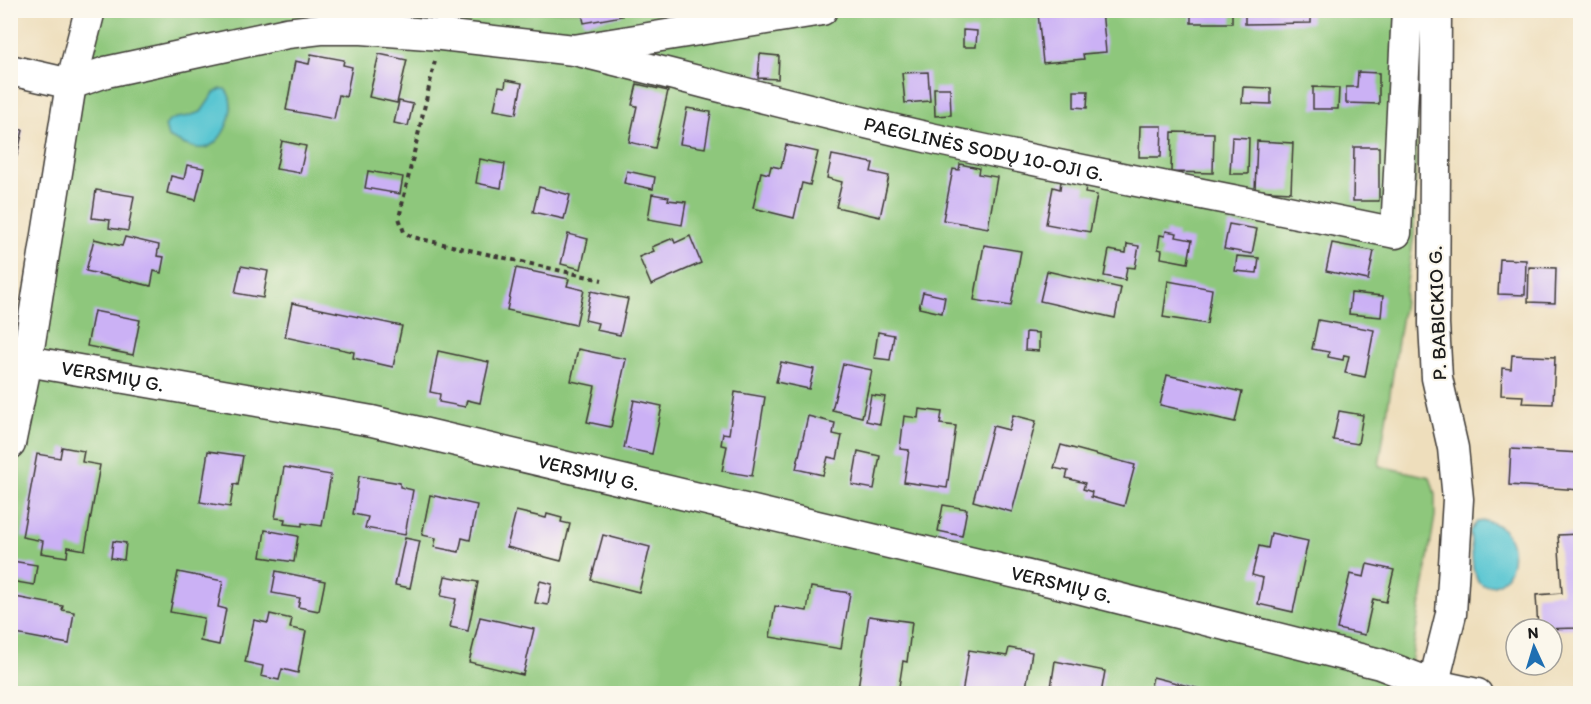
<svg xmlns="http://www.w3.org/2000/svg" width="1591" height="704" font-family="Itim,sans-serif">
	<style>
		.green { fill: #8ec77b; stroke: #55724c; stroke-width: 1.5 }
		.water { fill: #5ac6d2; stroke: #3b7177; stroke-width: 1.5 }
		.building { fill: #cbb1f5 }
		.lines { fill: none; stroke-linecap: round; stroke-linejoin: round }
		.minor-casing { stroke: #3c3934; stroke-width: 33 }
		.path { stroke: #3c3934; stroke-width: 4; stroke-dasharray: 4.5 4.5; stroke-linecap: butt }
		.minor { stroke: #fff; stroke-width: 30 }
		.labels { text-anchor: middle; stroke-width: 4.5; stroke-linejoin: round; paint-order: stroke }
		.street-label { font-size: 20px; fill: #1c1c1c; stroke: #fbf7ec }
	</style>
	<rect width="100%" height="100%" fill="#fbf7ec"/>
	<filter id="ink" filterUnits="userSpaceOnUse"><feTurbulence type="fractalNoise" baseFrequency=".0167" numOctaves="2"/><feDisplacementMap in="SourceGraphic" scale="12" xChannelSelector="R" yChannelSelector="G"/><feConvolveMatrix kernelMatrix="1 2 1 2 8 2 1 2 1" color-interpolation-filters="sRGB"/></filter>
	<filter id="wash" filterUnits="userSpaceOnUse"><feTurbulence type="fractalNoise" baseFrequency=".008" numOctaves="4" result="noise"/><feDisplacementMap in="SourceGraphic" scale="24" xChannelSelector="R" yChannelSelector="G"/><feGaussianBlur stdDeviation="1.35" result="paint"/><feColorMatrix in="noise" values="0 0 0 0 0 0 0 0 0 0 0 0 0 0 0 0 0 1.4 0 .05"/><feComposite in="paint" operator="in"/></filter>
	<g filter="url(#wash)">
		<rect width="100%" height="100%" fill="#eedebc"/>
		<!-- green -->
		<path class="green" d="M78,11h1343l-7,224 -35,231 51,11 5,17v22l-29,177 -1395,1v-300z"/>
		<!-- water -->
		<g class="water">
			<path d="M221,89h4c15,15 -1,56 -21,59 -12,2 -26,-7 -36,-11l-3,-11 4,-5 7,-3 9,-1 16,-5 13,-19z"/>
			<path d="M1485,521c40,5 34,71 -2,64l-5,-4 -5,-13 -3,-37 7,-9z"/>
		</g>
		<g id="blocks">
			<!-- building -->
			<g class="building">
				<path d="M581,10h40l1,6 -38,7z"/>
				<path d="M1058,10h44l4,42 -23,2 1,5 -41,4 -5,-50z"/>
				<rect x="1191" y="10" width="41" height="13"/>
				<path d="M1245,10h66v13l-66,1z"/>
				<path d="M963,30l14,1 -1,16h-13z"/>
				<path d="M311,54l33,6 -1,5 9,2 -6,30 -7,-2 -5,24 -48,-9 9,-49 14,3z"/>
				<path d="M379,54l28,6 -10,43 -28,-6z"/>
				<path d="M760,54l19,2 -1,23 -20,-1z"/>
				<path d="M928,72l2,29 -25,2 -3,-30z"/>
				<path d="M1358,72l21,1v31l-33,-1v-16h11z"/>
				<path d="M506,80l16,3 -6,31 -22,-4 5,-24 6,1z"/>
				<path d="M637,84l31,7 -13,57 -26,-6 8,-36 -5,-1z"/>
				<path d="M1243,87l28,1v16l-29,-1z"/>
				<path d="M1313,87l26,1 -1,21h-25z"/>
				<path d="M934,88h16l1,27 -16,1z"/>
				<path d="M1074,91h14l-1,17 -13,-1z"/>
				<path d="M399,101l14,3 -5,22 -14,-3z"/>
				<path d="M687,108l24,4 -6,36 -25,-4z"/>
				<path d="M1140,126h22l-1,31h-22z"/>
				<path d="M10,128l13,2 -6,26 -7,-1z"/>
				<path d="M1172,132l42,1 -1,40 -42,-1z"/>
				<path d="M1232,137l17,1 -1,36h-18z"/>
				<path d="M282,141l24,5 -6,27 -24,-4z"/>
				<path d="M1257,141l36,2 -2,49 -36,-2z"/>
				<path d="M786,145l32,7 -8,33 -8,-2 -8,35 -41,-10 8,-36 8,2 2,-8 10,2z"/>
				<path d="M1354,147h25v54h-26z"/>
				<path d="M832,155l41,8 -2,9 18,4 -9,41 -44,-10 6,-25 -15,-4z"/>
				<path d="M480,159l25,5 -4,24 -25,-5z"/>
				<path d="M960,164l19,4 -1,6 19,3 -9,51 -45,-8 10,-51 6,1z"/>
				<path d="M187,165l17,3 -8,32 -29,-7 4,-17 13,3z"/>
				<path d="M368,171l35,6 -3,17 -35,-6z"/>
				<path d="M627,171l28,6 -2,12 -29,-6z"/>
				<path d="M1061,181l25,5 -1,7 12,2 -7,37 -44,-8 7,-37 7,2z"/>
				<path d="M539,187l31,8 -6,24 -31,-7z"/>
				<path d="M96,190l38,6 -6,35 -19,-3 1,-8 -18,-2z"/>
				<path d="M652,194l17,3 -1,3 18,2 -4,23 -34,-6z"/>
				<path d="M1229,224l28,5 -5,25 -28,-5z"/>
				<path d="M1166,231l11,2 -1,4 16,3 -4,23 -27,-5 1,-8 -4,-1 2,-14 5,1z"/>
				<path d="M568,234l20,5 -7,30 -20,-5z"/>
				<path d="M690,236l11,27 -50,22 -12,-28 15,-6 -2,-4 21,-9 2,5z"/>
				<path d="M125,237l34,8 -2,11 7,1 -3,16 -7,-2 -3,15 -65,-15 8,-32 28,7z"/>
				<path d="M1332,243l42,8 -6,29 -42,-9z"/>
				<path d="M1127,244l12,2 -4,22 -8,-1 -2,13 -21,-4 5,-26 17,3z"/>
				<path d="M984,245l37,6 -10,55 -37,-6z"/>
				<path d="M1237,256l22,2 -2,15 -22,-2z"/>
				<path d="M1500,259l26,1 -1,35 -27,-1z"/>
				<path d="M241,266l27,5 -5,27 -28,-5z"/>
				<path d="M1529,267l27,1 -1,35 -27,-1z"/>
				<path d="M516,268l53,11 -2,7 17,4 -8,35 -69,-15z"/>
				<path d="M1047,271l74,17 -6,30 -75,-17z"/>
				<path d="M1168,281l44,8 -5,35 -44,-7z"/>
				<path d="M591,291l37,8 -8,36 -24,-5 2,-7 -13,-3z"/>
				<path d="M923,292l22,5 -3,16 -23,-5z"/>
				<path d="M1351,293l32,3 -2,21 -32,-3z"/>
				<path d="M292,303l110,23 -9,41 -40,-9 1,-6 -69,-15z"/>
				<path d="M94,311l46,9 -7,35 -46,-9z"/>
				<path d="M1318,320l56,10 -9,47 -20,-4 4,-17 -5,-1 -1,5 -15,-3 1,-5 -17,-3z"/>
				<path d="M878,332l16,3 -4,25 -16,-2z"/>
				<path d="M1026,332l13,1v18l-14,-1z"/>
				<path d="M578,349l48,10 -15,68 -24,-5 8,-36 -24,-5z"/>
				<path d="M438,351l51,11 -9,41 -13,-3 -2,7 -26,-5 1,-8 -10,-2z"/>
				<path d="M1512,355l43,2 -2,47 -31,-1 1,-7 -22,-1 1,-27 9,1z"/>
				<path d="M781,362l33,7 -5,20 -33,-7z"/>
				<path d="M843,364l29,6 -10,47 -30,-7z"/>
				<path d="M1167,375l75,17 -7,30 -75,-17z"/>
				<path d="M735,392l30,5 -13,79 -30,-5 5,-25 -6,-1 2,-12 6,1z"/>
				<path d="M871,395l14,2 -5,27 -14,-3z"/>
				<path d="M634,400l28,6 -10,48 -28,-6z"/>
				<path d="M919,409l23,3 -2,12 16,2 -9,62 -43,-6 5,-32 -9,-1 4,-33 14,2z"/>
				<path d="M1339,411l24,4 -5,29 -25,-4z"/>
				<path d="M1013,415l23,6 -24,91 -39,-11 20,-75 16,4z"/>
				<path d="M808,416l27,7 -2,11 9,2 -5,23 -9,-2 -5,18 -27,-6z"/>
				<path d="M1061,445l74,20 -11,41 -33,-9 1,-5 -9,-3 2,-6 -19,-5 2,-7 -14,-3z"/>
				<path d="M62,447l22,4 -2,11 18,3 -15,85 -17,-3 -1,10 -26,-4 2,-12 -21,-4 15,-83 23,4z"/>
				<path d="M1511,449l69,4v37l-71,-5z"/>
				<path d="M208,451l35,5 -5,29 -4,-1 -4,23 -30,-5z"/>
				<path d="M858,451l22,5 -6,33 -22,-4z"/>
				<path d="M284,467l47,8 -9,51 -20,-3v3l-18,-2 1,-5 -10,-1z"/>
				<path d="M359,476l41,7v4l13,3 -8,45 -40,-7 3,-11 -15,-3z"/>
				<path d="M430,495l47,10 -7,35 -8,-2 -3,14 -25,-5 2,-9 -14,-3z"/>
				<path d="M943,505l24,4 -5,27 -24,-5z"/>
				<path d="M516,511l30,7 1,-4 15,4 -1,4 9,2 -9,37 -54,-14z"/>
				<path d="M265,530l33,6 -4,26 -33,-5z"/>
				<path d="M1271,533l37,8 -15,71 -35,-8 5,-26 -11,-3 7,-29 9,2z"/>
				<path d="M1580,534v94l-42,1 -2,-34 26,-2 -4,-58z"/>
				<path d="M603,535l47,12 -11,45 -48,-12z"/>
				<path d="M405,538l15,3 -10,47 -15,-3z"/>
				<path d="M113,541l13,2 -2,17 -13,-2z"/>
				<path d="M12,561l25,4 -3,20 -24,-4z"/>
				<path d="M1367,564l27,6 -8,32 -13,-3 -8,36 -28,-6 13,-55 14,3z"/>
				<path d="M276,571l49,10 -6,30 -21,-4 2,-9 -28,-5z"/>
				<path d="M178,572l45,9 -5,26 8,2 -7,36 -19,-4 4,-23 -34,-6z"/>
				<path d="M445,576l33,6 -10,49 -18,-4 6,-28 -15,-3z"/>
				<path d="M540,581l12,3 -4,21 -13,-2z"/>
				<path d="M811,587l39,6 -9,56 -71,-12 5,-31 32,5z"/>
				<path d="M10,596l53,10 -1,4 12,2 -5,32 -59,-11z"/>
				<path d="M270,614l22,5 -2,9 16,3 -8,42 -16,-4 -3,11 -18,-4 2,-10 -18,-4 9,-42 14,3z"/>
				<path d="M869,616l43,6 -5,40 -4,-1 -5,32 -40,-5z"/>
				<path d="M480,617l54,12 -11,46 -54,-13z"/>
				<path d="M1009,648l23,4 -7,42h-63l7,-44 38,6z"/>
				<path d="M1055,661l50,10 -4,23h-51z"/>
				<path d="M1153,677l63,16v1h-67z"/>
			</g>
		</g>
	</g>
	<g filter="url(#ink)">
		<use href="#blocks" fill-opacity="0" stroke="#3c3934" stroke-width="1.5"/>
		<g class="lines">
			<!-- minor casing -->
			<g class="minor-casing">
				<g id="minor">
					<path id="s1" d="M574,50c119,29 237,61 356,88 155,34 311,63 466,95l11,-223"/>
					<path id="s2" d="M10,70l61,14 -44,277 345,60 678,160 330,83 55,21 42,9"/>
					<path d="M71,84l35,-12 181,-39 34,-4h41l79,6 133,15 248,-40"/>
					<path d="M71,84l19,-74"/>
					<path d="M10,444l17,-83"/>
					<path d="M1431,694l20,-80 7,-115 -5,-51 -16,-70 -3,-54 2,-314"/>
				</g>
			</g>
			<!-- path -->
			<path class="path" d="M435,61l-36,157 5,14 8,5 190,43"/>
			<!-- minor -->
			<use href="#minor" class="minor"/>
		</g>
	</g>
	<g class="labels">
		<!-- street labels -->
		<g class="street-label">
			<text dy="7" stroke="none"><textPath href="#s1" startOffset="422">PAEGLINĖS SODŲ 10-OJI G.</textPath></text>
			<text transform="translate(1437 313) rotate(-92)" y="7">P. BABICKIO G.</text>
			<text dy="7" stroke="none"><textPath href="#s2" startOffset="430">VERSMIŲ G.</textPath></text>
			<text dy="7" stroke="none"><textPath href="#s2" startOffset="916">VERSMIŲ G.</textPath></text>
			<text dy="7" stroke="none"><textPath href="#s2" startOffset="1402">VERSMIŲ G.</textPath></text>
		</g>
	</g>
	<!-- margin -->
	<rect width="1591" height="704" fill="none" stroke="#fbf7ec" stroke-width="36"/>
	<!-- north arrow -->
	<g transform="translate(1534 647) rotate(356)"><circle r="28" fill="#fbf7ec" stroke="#a29f99" stroke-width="1.5"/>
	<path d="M0-4.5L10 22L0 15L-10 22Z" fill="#1f6fb2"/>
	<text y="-9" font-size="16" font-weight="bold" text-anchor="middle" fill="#1c1c1c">N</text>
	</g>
</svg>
